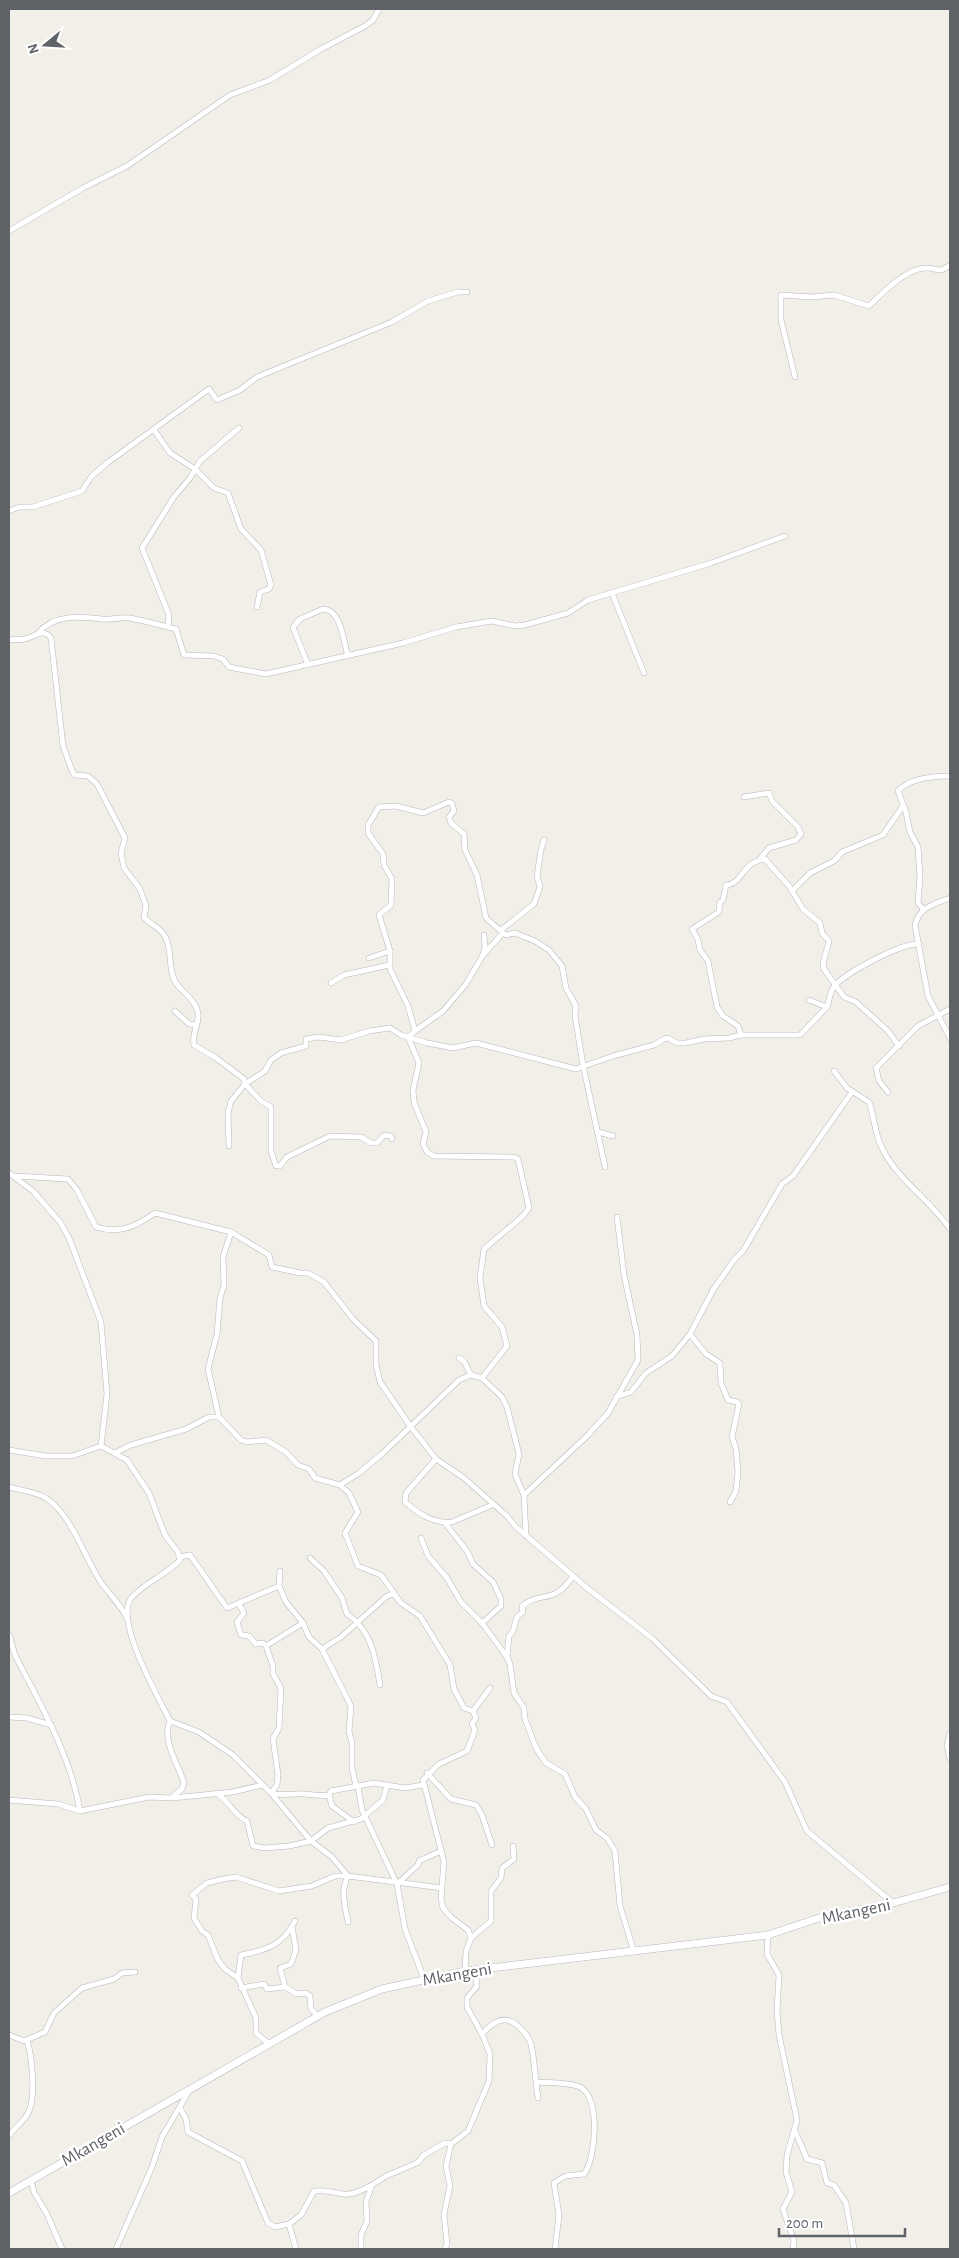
<svg xmlns="http://www.w3.org/2000/svg" width="959" height="2258" font-family="'Alegreya Sans',sans-serif">
	<style>
		.lines { fill: none; stroke-linecap: round; stroke-linejoin: round }
		.street-casing { stroke: #b5b8bc; stroke-width: 6 }
		.secondary-casing { stroke: #b6babf; stroke-width: 8 }
		.street { stroke: #fff; stroke-width: 5 }
		.secondary { stroke: #fff; stroke-width: 7 }
		.labels { text-anchor: middle; stroke-width: 5; stroke-linejoin: round; paint-order: stroke }
		.street-label { font-size: 18px; fill: #5f6368; stroke: #fff }
	</style>
	<rect width="100%" height="100%" fill="#f1efe8"/>
	<g class="lines">
		<!-- street casing -->
		<g class="street-casing">
			<g id="street">
				<path d="M9,231l74,-43 44,-22 103,-71 40,-15 51,-31 44,-23 8,-6 6,-11"/>
				<path d="M795,377l-14,-57v-25l31,2 22,-2 35,11c13,-13 37,-37 56,-38 12,-1 12,7 25,-3"/>
				<path d="M154,430l16,23 25,16 19,19 14,5 13,36 20,21 10,35 -2,4 -9,3 -3,15"/>
				<path d="M9,511l10,-4h14l49,-16 9,-14 16,-14 102,-74 8,11 23,-10 17,-13 135,-55 36,-21 30,-9h9"/>
				<path d="M612,593l32,80"/>
				<path d="M168,627l1,-12 -27,-67 32,-51 16,-19 10,-17 39,-33"/>
				<path d="M37,634c17,-20 41,-18 65,-15 9,1 18,-2 28,-1 15,3 30,7 46,11l8,26 30,1 9,3 6,8 37,7 137,-31 53,-16 36,-6 23,5 10,-1 43,-12 20,-13 123,-37 74,-27"/>
				<path d="M9,640c5,-1 11,0 16,-1 10,-2 18,-12 26,-1l12,108 10,27 2,2 13,1 9,8 28,54 -4,15 3,15 16,21 6,17 -2,11c5,7 13,9 18,15 12,14 5,39 14,51 7,10 22,19 22,32 1,11 -7,18 -4,30l22,13 28,21 1,5 -14,17 -3,12 1,33"/>
				<path d="M308,665l-15,-38 7,-8 23,-10c19,1 20,32 25,47"/>
				<path d="M744,797l25,-4 3,8 26,26 3,7 -5,6 -27,8 -10,12"/>
				<path d="M792,891l18,-18 24,-12 8,-9 41,-17 20,-29"/>
				<path d="M950,898c-16,6 -31,9 -35,27l13,71 22,42"/>
				<path d="M923,909l-5,-6 2,-26 -2,-30 -8,-15 -4,-20 -8,-21c12,-13 36,-15 52,-15"/>
				<path d="M501,930l33,-26 6,-17 -3,-11 4,-26 3,-10"/>
				<path d="M503,933l3,2 9,-2 20,8 14,9 13,16 4,22 10,18 -1,10 8,49 22,102"/>
				<path d="M483,955l20,-22 -17,-15 -9,-43 -12,-25 -1,-16 -13,-11 -2,-6 5,-6 -2,-8 -3,-1 -26,11 -27,-7 -17,1 -11,18v8l15,21 1,11 8,14 -1,26 -12,10 11,36v18l18,37 7,25 -7,6 11,26 -6,27 1,12 12,30 -3,12 4,8 7,4 80,1 4,2 11,49 -6,8 -39,33 -4,29 4,28 18,21 5,19 -25,32 20,19 5,10 12,47 -4,20 9,21 2,41"/>
				<path d="M369,958l21,-7"/>
				<path d="M331,983l13,-8 45,-10"/>
				<path d="M809,1000l18,7c2,-6 3,-14 6,-19 9,-14 70,-46 86,-44"/>
				<path d="M175,1011l14,13 7,1"/>
				<path d="M415,1031l28,-20 23,-27 17,-29 2,-9 -1,-11"/>
				<path d="M741,1035l-3,-9 -15,-10 -6,-9 -9,-46 -8,-11 -2,-10 -6,-11 27,-17 1,-10 3,-2 3,-15c12,-1 16,-13 24,-20 4,-3 10,-5 15,-6l24,27 14,23 17,14 2,10 7,8 -6,22 1,6 20,28 12,5 32,29 11,15"/>
				<path d="M834,1071l13,17 22,14c6,16 5,32 14,48 16,31 47,50 67,79"/>
				<path d="M888,1092l-9,-11 -3,-13 42,-42 32,-17"/>
				<path d="M598,1132l15,4"/>
				<path d="M392,1139l-1,-3 -7,-1 -7,8h-6l-10,-6 -31,-1 -43,21 -7,9h-4l-5,-15v-44l-10,-6 -16,-17 20,-13 6,-11 10,-7 25,-7v-7l13,-2 22,3 28,-9 21,-3 11,7 26,8 26,5 23,-5 100,26 37,-13 41,-11 10,-6 4,-1 9,5h9l18,-4 25,-1 12,-3h59l27,-28"/>
				<path d="M9,1173l24,18 27,31 9,16 32,84 6,72 -6,52"/>
				<path d="M15,1176l53,3 9,11 19,37c24,7 39,0 59,-14l76,19 38,23 3,12 28,6h8l16,9 29,37 23,22v24l4,17 31,45 25,32 28,19 43,38 8,10 72,62 66,51 58,57 16,6 58,80 22,49 86,72"/>
				<path d="M690,1334l16,20 14,9 1,20 7,17 9,2 2,2 -7,33 4,12 2,23 -2,19 -6,11"/>
				<path d="M459,1358l5,3 7,14"/>
				<path d="M616,1397l15,-5 15,-19 26,-17 18,-22 23,-44 21,-30 9,-9 39,-67 11,-8 59,-84"/>
				<path d="M219,1417l-11,-48 9,-35 3,-36 4,-13 -1,-28 8,-25"/>
				<path d="M9,1450l37,6h26l29,-10 26,14 22,33 16,42 13,17 2,8c-14,15 -34,22 -48,37 -20,21 28,103 38,124l29,11 34,23 38,38 40,48 21,16 16,19 94,12"/>
				<path d="M115,1453l16,-8 55,-16 23,-12h10l22,23 6,2 19,-2 20,12 12,13 11,4 6,9 25,7 9,8 9,19 -13,21 13,33 23,9 20,28 19,13 30,49 4,24 10,19 9,3"/>
				<path d="M436,1459l-30,34 -1,9c13,11 28,22 47,20l40,-17"/>
				<path d="M340,1485l19,-12 24,-20 76,-73 12,-5 11,3"/>
				<path d="M9,1487c11,3 27,5 37,11 27,18 38,60 56,86 9,12 18,20 25,34"/>
				<path d="M524,1495l62,-58 22,-24 30,-53 -1,-25 -13,-60 -7,-58"/>
				<path d="M445,1523l22,28 6,13 20,18 8,17v7l-19,17"/>
				<path d="M421,1538l7,18 19,22 14,24 21,21 25,34"/>
				<path d="M179,1557l11,-2 37,53 52,-22"/>
				<path d="M310,1558l14,13 18,27 5,16c24,15 29,45 33,71"/>
				<path d="M280,1571l-1,15 7,16 17,21 6,14 13,12 26,51 3,7 -2,24 3,12v25l4,18"/>
				<path d="M573,1576c-20,30 -32,14 -51,30l1,6 -6,5 -4,14 -4,5 -2,21 3,7 4,29 10,15 1,11 11,29 10,15 19,11 10,23 11,12 10,21 11,8 8,13 5,55 14,46"/>
				<path d="M239,1604l5,9 -7,9 4,13 8,1 7,8 7,-1 3,3 37,-23"/>
				<path d="M9,1635c3,7 4,16 7,22 25,49 55,99 64,154"/>
				<path d="M266,1646l7,20v8l8,14 -2,40 -6,11 5,36 -1,10 -6,8c9,3 16,1 25,1 12,-1 21,3 33,1l3,11 22,16"/>
				<path d="M322,1649l19,-12 46,-41 6,-2 3,3"/>
				<path d="M9,1717l18,1 24,7"/>
				<path d="M170,1721c-9,18 9,45 14,62l-2,6 -10,8"/>
				<path d="M950,1733l-3,12 3,14"/>
				<path d="M427,1773l24,26 25,6 6,10 10,30"/>
				<path d="M358,1786l4,24 35,74 8,45 19,50"/>
				<path d="M216,1793c14,8 17,22 31,28l6,25 12,2 24,-2 22,-5 17,-13 33,-9 22,-19 4,-15"/>
				<path d="M329,1795l2,-4 43,-8 31,5 18,-3"/>
				<path d="M9,1800l49,4 22,7 69,-14 23,1 61,-6 29,-7"/>
				<path d="M397,1884l21,-19 1,-4 22,-10"/>
				<path d="M768,1935l-1,19 12,21 -2,36 2,24 18,85 -10,35 -1,17 6,20 -9,17 11,32 -1,8"/>
				<path d="M471,1938l20,-17v-30l10,-13 1,-10 12,-9 -1,-13"/>
				<path d="M465,1971l1,-20 5,-13 -3,-8 -16,-12 -9,-10 -2,-10 3,-36 -21,-82 16,-16 28,-13 8,-21 -3,-6 4,-6 -3,-7 17,-23"/>
				<path d="M238,1978l3,-23c26,-5 42,-10 54,-34"/>
				<path d="M285,1987l-5,-19 11,-4 5,-14 -4,-23"/>
				<path d="M241,1988l23,-4 3,5 18,-2 12,7 9,-1 4,3 1,13 7,7"/>
				<path d="M482,2034c12,-13 24,-21 38,-6 5,5 9,9 11,16 4,18 4,37 7,54"/>
				<path d="M9,2035l15,6 21,-9 9,-19 28,-25 32,-9 8,-6 13,-1"/>
				<path d="M268,2043l-12,-10v-15l-18,-40 -13,-9 -7,-9 -10,-25 -6,-4 -8,-13 2,-19 -4,-4 15,-12 16,-4 13,-2 43,14 33,-5 23,-10h13c-8,15 -3,30 0,46"/>
				<path d="M537,2082c13,1 31,0 43,5 21,10 16,72 4,87l-19,2 -11,7 5,32 -4,34"/>
				<path d="M180,2108l6,11 2,13 54,29 26,62 7,4 14,-3 7,25"/>
				<path d="M795,2131l12,28 15,4 5,20 7,2 12,18 8,46"/>
				<path d="M9,2136c5,-8 13,-13 18,-21 10,-16 5,-58 0,-75"/>
				<path d="M31,2180l3,12 13,22 15,35"/>
				<path d="M289,2224l12,-9 13,-24c27,-3 25,12 56,-5"/>
				<path d="M116,2249l36,-82 10,-30 27,-46"/>
				<path d="M361,2249v-14l6,-14 -1,-19 6,-17 14,-9 31,-13 7,-8 21,-12 6,1"/>
				<path d="M445,2249l2,-5 -3,-30 6,-28 -4,-20 5,-22 17,-13 21,-50 1,-27 -8,-20 -15,-27v-9l10,-12 -2,-16"/>
			</g>
		</g>
		<!-- secondary casing -->
		<g class="secondary-casing">
			<path id="secondary" d="M9,2193l316,-181 57,-23 83,-18 303,-36 51,-17 74,-15 57,-16"/>
		</g>
		<!-- street -->
		<use href="#street" class="street"/>
		<!-- secondary -->
		<use href="#secondary" class="secondary"/>
	</g>
	<g class="labels">
		<!-- street labels -->
		<g class="street-label">
			<text transform="translate(856 1911) rotate(-12)" y="6">Mkangeni</text>
			<text transform="translate(457 1974) rotate(-10)" y="6">Mkangeni</text>
			<text transform="translate(93 2144) rotate(-30)" y="6">Mkangeni</text>
		</g>
	</g>
	<!-- border -->
	<rect width="959" height="2258" fill="none" stroke="#5f6368" stroke-width="20"/>
	<!-- north arrow -->
	<g transform="translate(45 45) rotate(252)" stroke="#ffffff" stroke-width="4" paint-order="stroke">
	<path d="M0-4L9 19L0 12L-9 19Z" fill="#5f6368"/>
	<text y="-8" font-size="14" font-weight="bold" text-anchor="middle" fill="#5f6368">N</text>
	</g>
	<!-- scale -->
	<path d="M779 2228v8h126v-8" fill="none" stroke="#5f6368" stroke-width="2.5"/>
	<text x="786" y="2228" font-size="15" fill="#5f6368" stroke="#ffffff" stroke-width="4" paint-order="stroke">200 m</text>
</svg>
